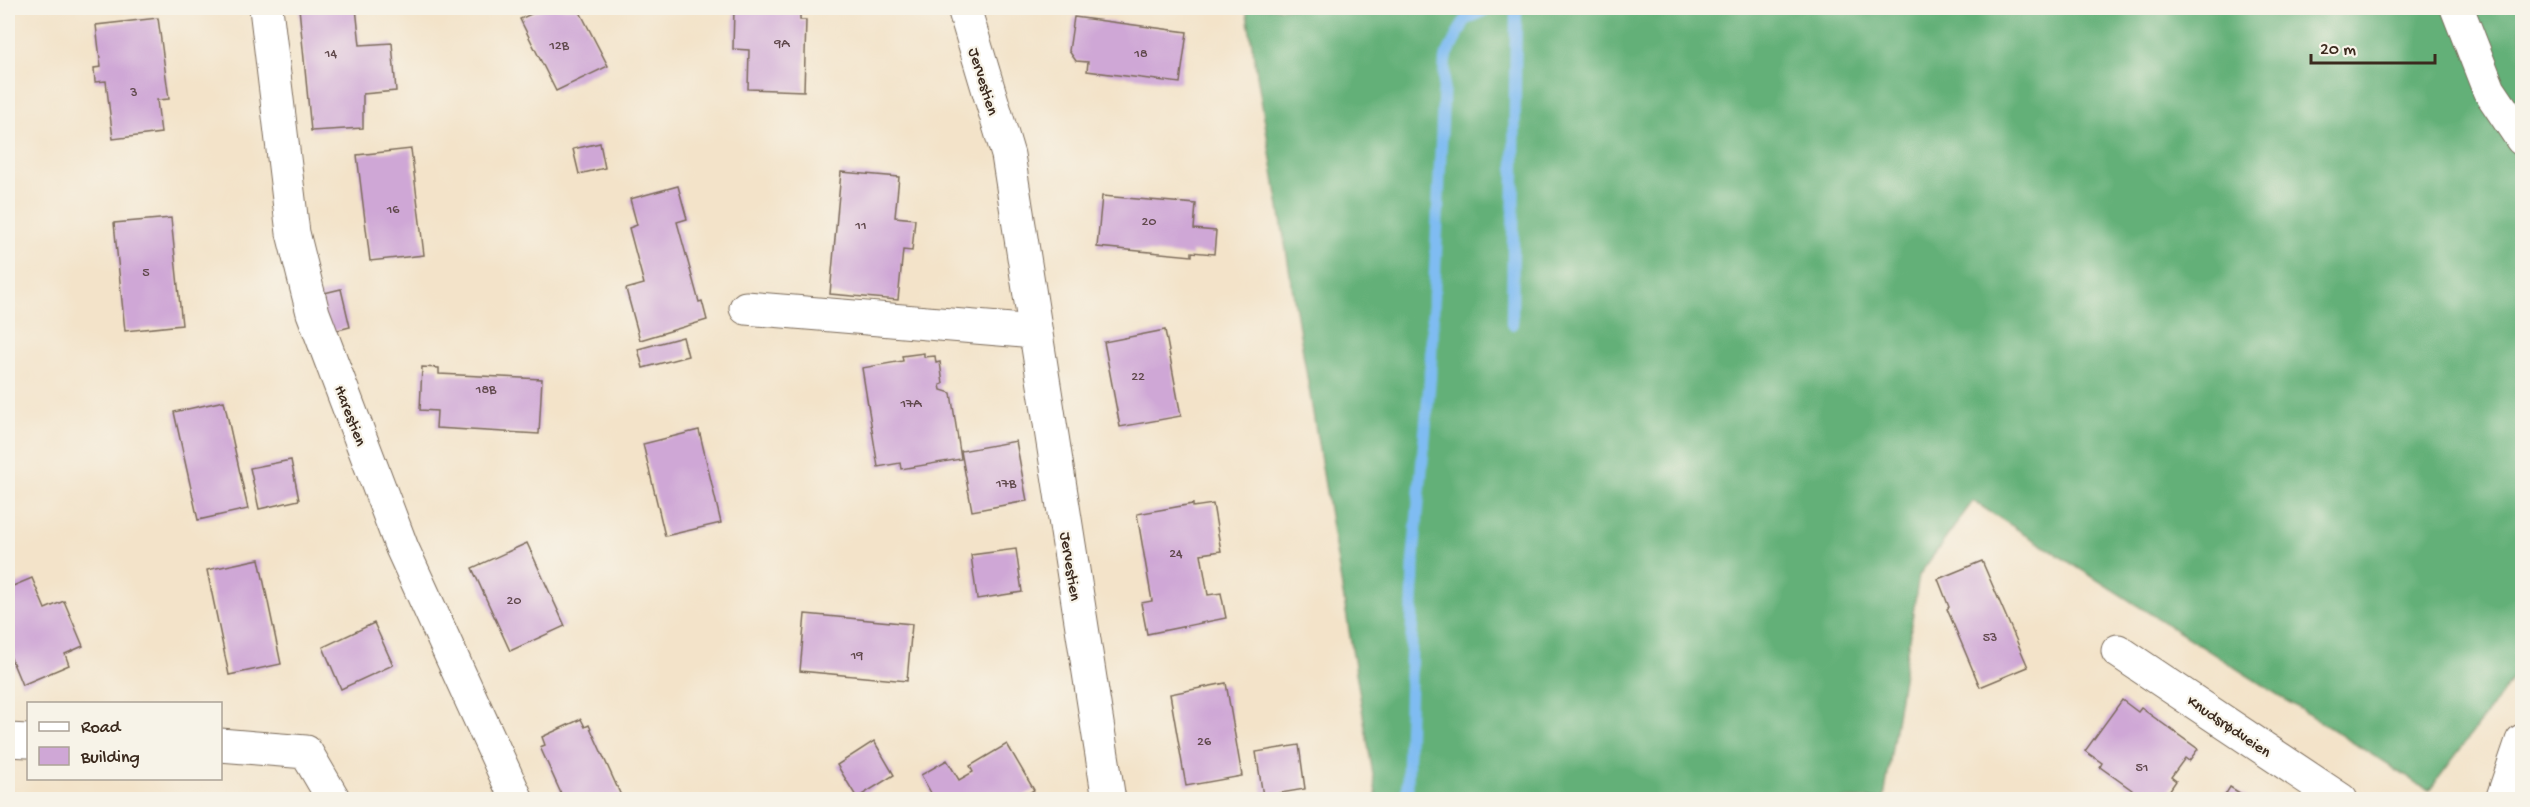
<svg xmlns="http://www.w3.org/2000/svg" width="2530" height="807" font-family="'Gochi Hand',sans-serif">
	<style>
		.forest { fill: #64b078; stroke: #506d4b; stroke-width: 1.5 }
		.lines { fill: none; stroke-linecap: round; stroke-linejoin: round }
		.stream { stroke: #7fbcf2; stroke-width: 12 }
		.building { fill: #cfa7d6 }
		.minor-casing { stroke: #7b6b5a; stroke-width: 35 }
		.minor { stroke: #fff; stroke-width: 33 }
		.labels { text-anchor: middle; stroke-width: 4.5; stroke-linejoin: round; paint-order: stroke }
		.number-label { font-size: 14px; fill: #60494c }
		.street-label { font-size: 16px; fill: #3b2a1e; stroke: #f7f3e8 }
	</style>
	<rect width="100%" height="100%" fill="#f7f3e8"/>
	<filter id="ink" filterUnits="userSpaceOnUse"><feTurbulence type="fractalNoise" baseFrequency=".0167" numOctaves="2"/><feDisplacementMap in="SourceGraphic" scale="12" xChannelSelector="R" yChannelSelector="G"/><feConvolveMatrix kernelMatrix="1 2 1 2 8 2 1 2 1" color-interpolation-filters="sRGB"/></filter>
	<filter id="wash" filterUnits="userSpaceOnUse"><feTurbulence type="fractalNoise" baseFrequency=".008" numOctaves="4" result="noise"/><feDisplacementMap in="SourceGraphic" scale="24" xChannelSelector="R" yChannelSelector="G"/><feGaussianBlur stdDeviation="1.35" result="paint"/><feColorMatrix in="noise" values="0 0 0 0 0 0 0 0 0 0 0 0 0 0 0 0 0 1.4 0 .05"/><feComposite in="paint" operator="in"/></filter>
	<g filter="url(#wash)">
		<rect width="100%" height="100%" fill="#f3e3c9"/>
		<!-- forest -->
		<path class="forest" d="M1246,8h1276v658l-93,125 -456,-290 -54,74 -35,224h-507z"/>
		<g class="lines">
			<!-- stream -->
			<g class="stream">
				<path d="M1512,324l4,-316"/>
				<path d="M1407,800l7,-249 16,-172 15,-320 20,-39 24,-12"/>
			</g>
		</g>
		<g id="blocks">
			<!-- building -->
			<g class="building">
				<path d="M299,8h57l4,37 32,-2 4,48 -33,3v34l-52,3z"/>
				<path d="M544,8h34l30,58 -52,25 -36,-72z"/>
				<path d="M734,8h40v5h26v7h6l-2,71 -56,-2 1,-39 -16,-1z"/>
				<path d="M1074,17l113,15 -7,51 -93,-12 1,-9 -12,-1 -7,-10z"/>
				<path d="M158,18l11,81 -12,1 4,33 -48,6 -7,-58 -11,1 -1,-14 7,-1 -5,-42z"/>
				<path d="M600,143l5,25 -26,6 -6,-25z"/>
				<path d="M411,149l13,106 -54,6 -13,-106z"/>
				<path d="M841,172l58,5 -4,40 20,2 -3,32 -9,-1 -5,50 -68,-6z"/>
				<path d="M678,186l9,33 -10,3 22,80 3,-1 5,19 -67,20 -14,-51 18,-5 -15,-56 8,-3 -7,-26z"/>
				<path d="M1102,196l94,8 -2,25 22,2 -2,23 -22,-2v4l-95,-9z"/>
				<path d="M171,218l11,107 -57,6 -11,-108z"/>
				<path d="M341,289l9,38 -24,6 -10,-38z"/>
				<path d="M1165,330l16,86 -61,11 -16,-85z"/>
				<path d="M683,337l5,19 -45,12 -5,-19z"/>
				<path d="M924,353v4l11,-1 1,7 4,-1 3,22 -3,1 1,5 10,3 10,66 -60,10 -1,-6 -22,4 -16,-99 41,-7 -1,-5z"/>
				<path d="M422,367l17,1v6l103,5 -3,55 -103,-6 1,-17 -17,-1z"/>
				<path d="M224,401l24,108 -50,11 -24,-108z"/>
				<path d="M699,430l22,93 -56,13 -22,-92z"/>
				<path d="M1016,441l11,60 -55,10 -11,-60z"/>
				<path d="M291,460l8,40 -40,9 -9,-41z"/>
				<path d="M1193,504v3l20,-3 8,47 -20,3 7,41 13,-2 5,25 -79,16 -6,-31 11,-2 -15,-87z"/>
				<path d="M527,543l38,83 -55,25 -38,-83z"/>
				<path d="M1016,549l6,43 -45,7 -6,-44z"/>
				<path d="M259,559l22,105 -52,11 -22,-105z"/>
				<path d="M1982,561l46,106 -48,20 -33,-78 2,-2 -11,-28z"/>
				<path d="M32,578l13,31 19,-8 19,45 -18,8 4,11 -47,20 -14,-34v-63z"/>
				<path d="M805,614l107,10 -5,57 -107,-10z"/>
				<path d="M374,623l19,42 -52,24 -18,-42z"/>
				<path d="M1226,683l16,93 -56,10 -16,-92z"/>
				<path d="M2122,700l16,12 3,-4 57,41 -9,12 -4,-3 -14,19 5,4 -13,19h-17l-46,-33 2,-4 -17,-12z"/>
				<path d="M581,719l4,8 4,-2 34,75h-59l-24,-53 5,-2 -3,-8z"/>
				<path d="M874,741l20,34 -37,23 -20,-33z"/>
				<path d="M1007,744l27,46 -17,10h-82l-14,-25 26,-15 12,20 14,-8 -3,-6z"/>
				<path d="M1299,745l6,44 -42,7 -7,-44z"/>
				<path d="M2230,787l21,13h-29z"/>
			</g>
		</g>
	</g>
	<g filter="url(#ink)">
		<use href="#blocks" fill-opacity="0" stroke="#7b6b5a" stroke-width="1.5"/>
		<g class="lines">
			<!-- minor casing -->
			<g class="minor-casing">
				<g id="minor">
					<path d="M266,8l27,225 20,80 89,235 115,252"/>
					<path d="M964,8l44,147 101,645"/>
					<path d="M2457,8l32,82 33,49"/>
					<path d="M746,308l289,24"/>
					<path d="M2118,651l223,149"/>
					<path d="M8,740l20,1"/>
					<path d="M220,745l86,7 28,48"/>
					<path d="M2502,800l20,-59"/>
				</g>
			</g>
			<!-- minor -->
			<use href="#minor" class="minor"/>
		</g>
	</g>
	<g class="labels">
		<!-- number labels -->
		<g class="number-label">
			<text x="782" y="47">9A</text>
			<text x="559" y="49">12B</text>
			<text x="331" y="57">14</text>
			<text x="1141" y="57">18</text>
			<text x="134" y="96">3</text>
			<text x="393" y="213">16</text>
			<text x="1149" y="225">20</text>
			<text x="861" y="229">11</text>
			<text x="146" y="276">5</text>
			<text x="1138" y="380">22</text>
			<text x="486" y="393">18B</text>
			<text x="911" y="407">17A</text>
			<text x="1006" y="487">17B</text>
			<text x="1176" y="557">24</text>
			<text x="514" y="604">20</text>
			<text x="1990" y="641">53</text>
			<text x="857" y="659">19</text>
			<text x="1204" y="745">26</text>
			<text x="2142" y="771">51</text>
		</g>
		<!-- street labels -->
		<g class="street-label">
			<text transform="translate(985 81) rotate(73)" y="6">Jervestien</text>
			<text transform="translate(352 415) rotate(69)" y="6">Harestien</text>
			<text transform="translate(1072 566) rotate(81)" y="6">Jervestien</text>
			<text transform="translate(2230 725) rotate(34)" y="6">Knudsrødveien</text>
		</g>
	</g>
	<!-- margin -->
	<rect width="2530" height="807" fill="none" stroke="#f7f3e8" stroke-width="30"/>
	<!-- legend -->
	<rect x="27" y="702" width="195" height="78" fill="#f7f3e8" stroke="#aca397" stroke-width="1.5"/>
	<rect x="39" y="722" width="30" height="9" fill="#ffffff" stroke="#aca397" stroke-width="1.5"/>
	<text x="81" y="732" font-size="18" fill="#3b2a1e">Road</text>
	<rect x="39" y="747" width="30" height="18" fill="#cfa7d6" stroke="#aca397" stroke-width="1.5"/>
	<text x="81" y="762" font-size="18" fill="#3b2a1e">Building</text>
	<!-- scale -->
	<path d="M2311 54v9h124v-9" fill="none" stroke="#3b2a1e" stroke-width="3"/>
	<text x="2320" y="54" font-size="18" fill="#3b2a1e" stroke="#f7f3e8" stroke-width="4.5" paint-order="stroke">20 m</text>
</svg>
